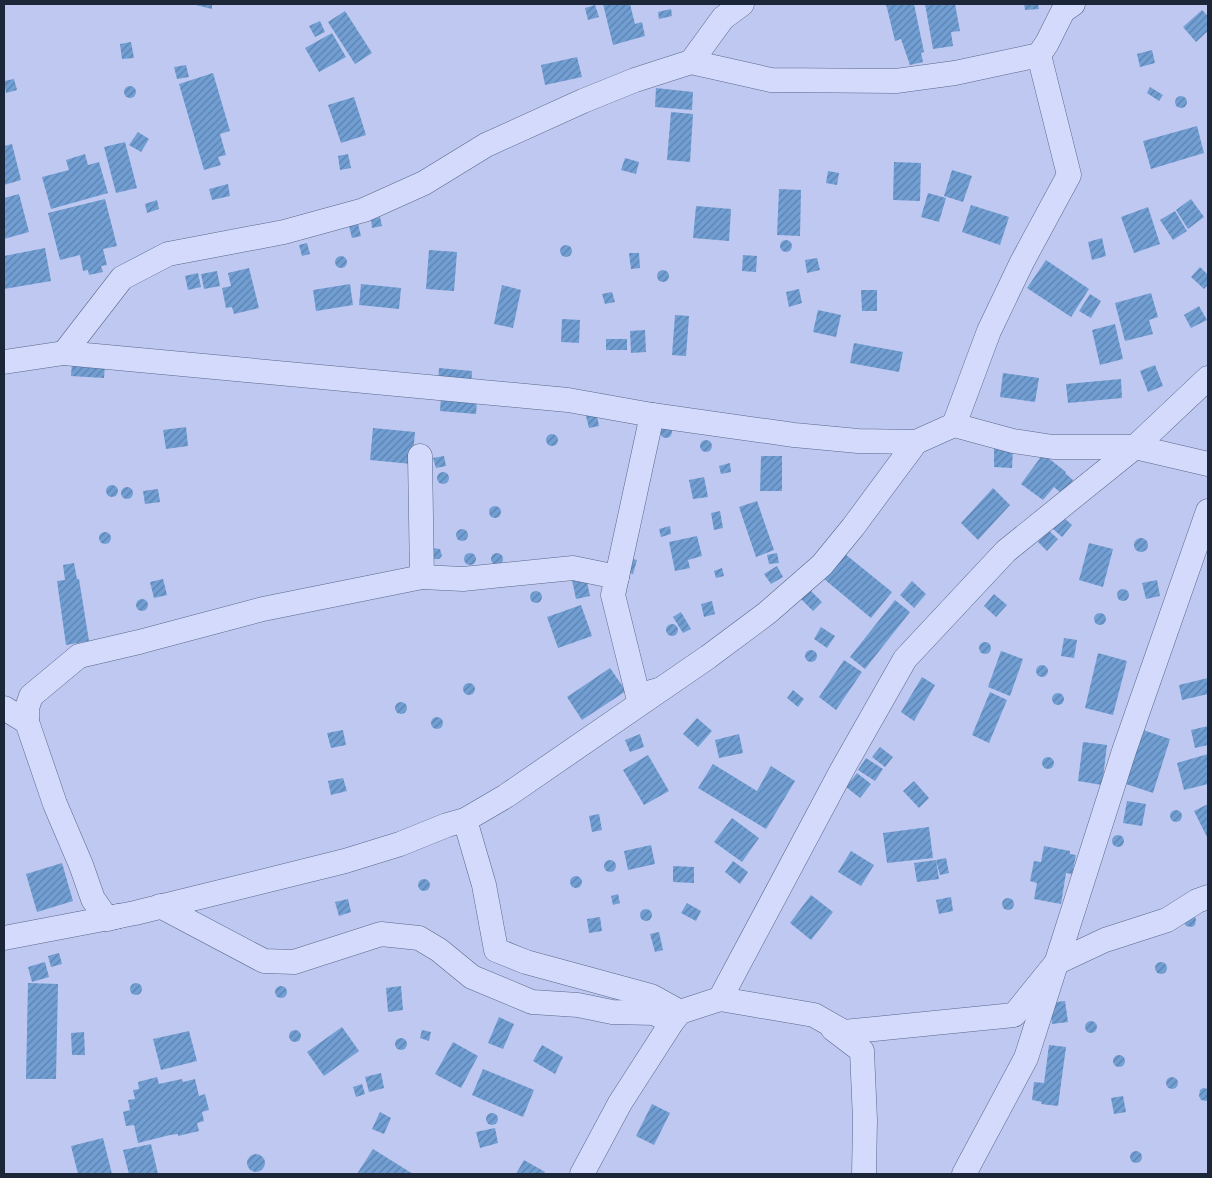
<svg xmlns="http://www.w3.org/2000/svg" width="1212" height="1178" font-family="'Zilla Slab',serif">
	<style>
		.building { fill: url(#building-hatch) }
		.lines { fill: none; stroke-linecap: round; stroke-linejoin: round }
		.minor-casing { stroke: #56688b; stroke-width: 25 }
		.minor { stroke: #d3dafb; stroke-width: 24 }
	</style>
	<defs>
		<pattern id="building-hatch" width="6" height="6" patternUnits="userSpaceOnUse" patternTransform="scale(1.25)"><rect width="6" height="6" fill="#719ed3"/><path d="M-1 1l2-2M0 6l6-6M5 7l2-2" fill="none" stroke="#5c81ac"/></pattern>
	</defs>
	<rect width="100%" height="100%" fill="#bfc8f1"/>
	<!-- building -->
	<g class="building">
		<path d="M192,4h20v5z"/>
		<path d="M603,4h27l5,20 7,-2 3,14 -32,9z"/>
		<path d="M886,4h28l10,48 -3,1 2,9 -13,3 -9,-26 -6,2z"/>
		<path d="M925,4h30l5,27 -9,1 2,14 -20,3z"/>
		<path d="M1024,4h14l1,5 -14,1z"/>
		<path d="M595,5l4,12 -11,3 -3,-12z"/>
		<path d="M671,9l1,7 -13,3 -1,-7z"/>
		<path d="M1202,10l6,6v15l-12,11 -13,-15z"/>
		<path d="M345,11l27,42 -17,11 -27,-42z"/>
		<path d="M320,21l5,11 -10,5 -6,-11z"/>
		<path d="M332,33l14,24 -27,15 -14,-24z"/>
		<path d="M131,42l3,16 -12,1 -2,-15z"/>
		<path d="M1152,50l3,13 -15,4 -3,-13z"/>
		<path d="M577,57l5,20 -37,8 -4,-20z"/>
		<path d="M186,65l3,12 -12,2 -3,-12z"/>
		<path d="M213,73l17,58 -10,3 6,21 -8,2 3,8 -17,5 -25,-86z"/>
		<path d="M14,79l3,11 -11,3 -2,-12z"/>
		<circle cx="130" cy="92" r="6"/>
		<path d="M1150,87l13,8 -4,6 -12,-8z"/>
		<path d="M656,88l37,4 -1,18 -37,-3z"/>
		<circle cx="1181" cy="102" r="6"/>
		<path d="M354,97l12,38 -25,8 -13,-38z"/>
		<path d="M671,112l22,2 -3,48 -23,-2z"/>
		<path d="M1197,126l7,27 -53,16 -8,-28z"/>
		<path d="M138,132l11,7 -8,13 -12,-7z"/>
		<path d="M125,142l12,46 -21,5 -12,-46z"/>
		<path d="M12,144l9,36 -17,5v-39z"/>
		<path d="M85,154l3,11 11,-3 9,31 -57,16 -9,-32 27,-7 -3,-10z"/>
		<path d="M348,154l3,14 -11,2 -2,-14z"/>
		<path d="M625,158l14,4 -3,12 -15,-4z"/>
		<path d="M894,162l27,1 -1,38 -27,-1z"/>
		<path d="M952,170l20,6 -9,26 -19,-6z"/>
		<path d="M828,171l11,2 -2,12 -11,-2z"/>
		<path d="M228,184l2,12 -18,4 -3,-11z"/>
		<path d="M779,189l22,1 -1,46 -23,-1z"/>
		<path d="M928,193l18,5 -7,24 -18,-5z"/>
		<path d="M19,194l10,38 -25,7v-41z"/>
		<path d="M105,199l12,47 -14,3 4,16 -6,1 2,6 -14,3 -1,-5 -5,1 -3,-16 -20,5 -12,-47z"/>
		<path d="M1191,199l13,18 -16,12 -12,-19z"/>
		<path d="M157,200l2,9 -12,4 -2,-9z"/>
		<path d="M971,205l38,12 -9,28 -38,-13z"/>
		<path d="M696,206l35,3 -2,32 -36,-3z"/>
		<path d="M1148,207l12,37 -26,9 -13,-36z"/>
		<path d="M1175,211l12,20 -14,9 -13,-20z"/>
		<path d="M380,217l2,9 -10,2 -1,-9z"/>
		<path d="M358,224l3,12 -9,2 -3,-12z"/>
		<path d="M1102,238l4,18 -14,4 -4,-18z"/>
		<circle cx="786" cy="246" r="6"/>
		<path d="M307,243l3,11 -8,2 -3,-11z"/>
		<circle cx="566" cy="251" r="6"/>
		<path d="M45,248l6,33 -47,8v-33z"/>
		<path d="M429,250l28,2 -3,39 -28,-2z"/>
		<path d="M629,253h10l1,15 -9,1z"/>
		<path d="M743,255l14,1 -1,16 -14,-1z"/>
		<circle cx="341" cy="262" r="6"/>
		<path d="M817,258l3,12 -13,3 -2,-13z"/>
		<path d="M1046,260l43,29 -18,28 -44,-29z"/>
		<path d="M1200,267l8,8v10l-4,4 -13,-12z"/>
		<path d="M249,268l10,40 -25,6 -2,-7 -6,1 -4,-20 9,-2 -3,-13z"/>
		<circle cx="663" cy="276" r="6"/>
		<path d="M217,271l3,15 -16,3 -3,-15z"/>
		<path d="M198,273l3,14 -13,3 -3,-14z"/>
		<path d="M350,284l3,21 -37,6 -3,-21z"/>
		<path d="M361,284l40,4 -2,21 -40,-4z"/>
		<path d="M502,285l19,5 -8,38 -19,-4z"/>
		<path d="M799,289l3,14 -13,4 -3,-15z"/>
		<path d="M861,290h16v21h-15z"/>
		<path d="M612,292l3,10 -10,2 -3,-10z"/>
		<path d="M1151,293l7,24 -9,3 4,14 -28,7 -10,-38z"/>
		<path d="M1090,294l11,7 -10,17 -12,-7z"/>
		<path d="M1199,306l8,14 -16,8 -7,-13z"/>
		<path d="M818,310l23,5 -5,22 -23,-5z"/>
		<path d="M675,315l14,1 -3,40 -14,-1z"/>
		<path d="M562,319l18,1 -1,23 -18,-1z"/>
		<path d="M1115,324l8,35 -23,6 -8,-35z"/>
		<path d="M645,330l1,22 -15,1 -1,-22z"/>
		<rect x="606" y="339" width="21" height="11"/>
		<path d="M854,343l49,9 -4,20 -49,-9z"/>
		<path d="M73,350l33,3 -2,25 -33,-2z"/>
		<path d="M1155,365l8,21 -15,6 -8,-21z"/>
		<path d="M439,368l33,3 -1,16 -33,-3z"/>
		<path d="M1003,373l36,5 -4,24 -35,-5z"/>
		<path d="M1121,379l1,19 -54,5 -2,-19z"/>
		<path d="M441,397l36,3 -1,14 -36,-3z"/>
		<path d="M596,410l3,16 -10,2 -4,-16z"/>
		<circle cx="666" cy="432" r="6"/>
		<path d="M186,427l2,19 -22,3 -3,-19z"/>
		<path d="M373,428l42,4 -3,32 -42,-4z"/>
		<circle cx="552" cy="440" r="6"/>
		<circle cx="706" cy="446" r="6"/>
		<path d="M994,448l19,1 -1,19 -18,-1z"/>
		<path d="M1043,454l23,18 -1,1 8,7 -11,14 -8,-7 -11,13 -22,-16z"/>
		<path d="M444,456l2,10 -10,2 -3,-10z"/>
		<path d="M761,456h21v35h-22z"/>
		<path d="M730,463l1,9 -10,2 -2,-8z"/>
		<circle cx="443" cy="478" r="6"/>
		<path d="M704,477l4,20 -15,2 -4,-19z"/>
		<circle cx="112" cy="491" r="6"/>
		<circle cx="127" cy="493" r="6"/>
		<path d="M993,488l17,17 -32,35 -17,-17z"/>
		<path d="M158,489l2,13 -15,2 -2,-13z"/>
		<path d="M757,501l17,49 -18,7 -17,-50z"/>
		<circle cx="495" cy="512" r="6"/>
		<path d="M720,511l3,17 -9,2 -3,-17z"/>
		<path d="M1063,517l9,8 -10,12 -9,-8z"/>
		<path d="M670,526l1,8 -10,3 -2,-8z"/>
		<circle cx="462" cy="535" r="6"/>
		<path d="M1048,530l10,9 -11,12 -9,-9z"/>
		<circle cx="105" cy="538" r="6"/>
		<path d="M697,536l5,20 -14,4 2,8 -15,3 -6,-29z"/>
		<circle cx="1141" cy="545" r="7"/>
		<path d="M1089,543l24,6 -10,38 -24,-7z"/>
		<path d="M432,548l8,1 2,7 -3,3h-7z"/>
		<circle cx="497" cy="559" r="6"/>
		<circle cx="470" cy="559" r="6"/>
		<path d="M777,553l2,10 -10,1 -2,-9z"/>
		<path d="M845,554l47,38 -21,26 -47,-39z"/>
		<path d="M628,558l9,2 -4,14 -8,-2z"/>
		<path d="M74,563l3,16h2l10,62 -23,4 -9,-64 8,-1 -2,-15z"/>
		<path d="M777,566l6,11 -12,7 -7,-10z"/>
		<path d="M722,568l2,8 -8,2 -2,-7z"/>
		<path d="M586,577l4,19 -14,3 -4,-19z"/>
		<path d="M163,579l4,16 -13,3 -4,-16z"/>
		<path d="M1157,580l3,16 -14,3 -4,-16z"/>
		<path d="M912,581l14,13 -12,14 -14,-13z"/>
		<circle cx="1123" cy="595" r="6"/>
		<path d="M809,589l13,13 -9,9 -13,-13z"/>
		<circle cx="536" cy="597" r="6"/>
		<path d="M994,594l13,11 -11,12 -12,-11z"/>
		<circle cx="142" cy="605" r="6"/>
		<path d="M895,600l15,12 -45,57 -15,-12z"/>
		<path d="M712,601l3,13 -11,3 -3,-13z"/>
		<path d="M581,605l11,31 -34,12 -11,-31z"/>
		<path d="M681,612l10,17 -8,4 -10,-16z"/>
		<circle cx="1100" cy="619" r="6"/>
		<circle cx="672" cy="630" r="6"/>
		<path d="M821,627l14,9 -8,12 -13,-9z"/>
		<path d="M1064,638l13,2 -3,18 -13,-2z"/>
		<circle cx="985" cy="648" r="6"/>
		<circle cx="811" cy="656" r="6"/>
		<path d="M1001,651l22,8 -13,37 -22,-9z"/>
		<path d="M1098,653l29,8 -14,54 -28,-7z"/>
		<path d="M844,660l18,12 -26,38 -17,-13z"/>
		<circle cx="1042" cy="671" r="6"/>
		<path d="M610,668l16,23 -44,29 -15,-23z"/>
		<path d="M922,677l13,8 -21,36 -13,-9z"/>
		<path d="M1208,678v16l-26,6 -3,-15z"/>
		<circle cx="469" cy="689" r="6"/>
		<path d="M793,690l11,9 -6,8 -11,-9z"/>
		<path d="M990,692l17,8 -18,43 -17,-8z"/>
		<circle cx="1058" cy="699" r="6"/>
		<circle cx="401" cy="708" r="6"/>
		<circle cx="437" cy="723" r="6"/>
		<path d="M697,718l15,13 -14,16 -15,-13z"/>
		<path d="M1208,726v19l-13,3 -4,-18z"/>
		<path d="M343,730l3,15 -15,3 -4,-15z"/>
		<path d="M1143,730l27,9 -17,54 -27,-9z"/>
		<path d="M640,734l4,13 -14,5 -5,-12z"/>
		<path d="M739,734l4,19 -24,5 -4,-18z"/>
		<path d="M1083,742l24,3 -5,40 -24,-4z"/>
		<path d="M880,747l13,10 -8,10 -13,-10z"/>
		<path d="M1208,754v30l-24,6 -7,-27z"/>
		<path d="M648,755l21,36 -25,14 -21,-35z"/>
		<circle cx="1048" cy="763" r="6"/>
		<path d="M866,758l17,11 -8,12 -17,-11z"/>
		<path d="M713,764l44,27 14,-25 24,15 -29,48 -68,-41z"/>
		<path d="M857,773l14,11 -11,14 -14,-11z"/>
		<path d="M343,778l4,13 -16,4 -3,-14z"/>
		<path d="M914,781l15,17 -10,10 -16,-17z"/>
		<path d="M1127,801l19,3 -4,22 -19,-3z"/>
		<path d="M1208,804v35l-14,-28z"/>
		<circle cx="1176" cy="816" r="6"/>
		<path d="M599,814l3,16 -10,2 -3,-16z"/>
		<path d="M732,818l27,20 -17,24 -28,-20z"/>
		<path d="M929,827l4,31 -46,5 -4,-30z"/>
		<circle cx="1118" cy="841" r="6"/>
		<path d="M651,845l4,19 -27,6 -4,-19z"/>
		<path d="M1044,846l26,5v3l6,1 -4,19 -6,-1 -5,31 -27,-5 3,-16 -7,-2 4,-20 7,1z"/>
		<path d="M851,851l23,14 -13,21 -23,-14z"/>
		<path d="M946,858l3,15 -9,2 -4,-15z"/>
		<circle cx="610" cy="866" r="6"/>
		<path d="M936,860l3,19 -22,3 -3,-19z"/>
		<path d="M733,861l15,11 -8,12 -15,-12z"/>
		<path d="M62,863l11,38 -36,11 -11,-38z"/>
		<path d="M673,866l21,1v16l-21,-1z"/>
		<circle cx="576" cy="882" r="6"/>
		<circle cx="424" cy="885" r="6"/>
		<path d="M618,894l2,9 -7,2 -2,-9z"/>
		<path d="M811,895l22,17 -22,28 -21,-17z"/>
		<path d="M951,897l2,14 -14,3 -3,-14z"/>
		<circle cx="1008" cy="904" r="6"/>
		<path d="M348,899l3,13 -12,4 -4,-14z"/>
		<path d="M687,903l14,8 -5,10 -15,-8z"/>
		<circle cx="646" cy="915" r="6"/>
		<path d="M1194,916l2,3 -1,6 -3,2 -6,-1 -2,-4z"/>
		<path d="M600,917l2,14 -13,2 -2,-14z"/>
		<path d="M659,932l4,18 -8,2 -5,-18z"/>
		<path d="M59,953l3,11 -11,3 -3,-11z"/>
		<circle cx="1161" cy="968" r="6"/>
		<path d="M45,962l4,15 -17,5 -4,-15z"/>
		<circle cx="136" cy="989" r="6"/>
		<path d="M28,983l30,1 -2,95h-30z"/>
		<circle cx="281" cy="992" r="6"/>
		<path d="M401,986l2,24 -15,2 -2,-24z"/>
		<path d="M1065,1001l3,21 -16,2 -3,-21z"/>
		<path d="M499,1017l15,7 -11,25 -15,-6z"/>
		<circle cx="1091" cy="1027" r="6"/>
		<path d="M342,1027l17,24 -35,25 -17,-24z"/>
		<circle cx="295" cy="1036" r="6"/>
		<path d="M422,1030l9,2 -2,9 -9,-3z"/>
		<path d="M189,1031l8,30 -36,9 -8,-31z"/>
		<path d="M84,1032l1,23h-13l-1,-22z"/>
		<circle cx="401" cy="1044" r="6"/>
		<path d="M453,1042l25,14 -17,32 -26,-14z"/>
		<path d="M542,1045l21,12 -8,17 -22,-13z"/>
		<path d="M1049,1045l17,2 -8,59 -17,-2 1,-2 -10,-2 2,-18 10,1z"/>
		<circle cx="1119" cy="1061" r="6"/>
		<path d="M483,1069l51,21 -11,27 -51,-22z"/>
		<path d="M381,1073l3,15 -15,4 -4,-15z"/>
		<circle cx="1172" cy="1083" r="6"/>
		<path d="M157,1077l2,7 23,-5 1,3 12,-3 4,17 6,-2 4,16 -7,2 2,9 -7,2 2,8 -21,5v-2l-8,1 -32,8 -4,-18 -8,1 -3,-14 7,-2 -2,-10 7,-1 -2,-9 6,-1 -1,-7z"/>
		<path d="M362,1084l3,10 -9,3 -3,-10z"/>
		<path d="M1203,1088l5,1v12l-7,-1 -2,-4 1,-6z"/>
		<path d="M1123,1096l3,16 -12,2 -3,-16z"/>
		<path d="M652,1104l18,9 -16,32 -18,-9z"/>
		<path d="M380,1112l11,6 -7,16 -12,-5z"/>
		<circle cx="492" cy="1119" r="6"/>
		<path d="M495,1128l3,15 -18,5 -4,-16z"/>
		<path d="M103,1138l9,36h-34l-7,-28z"/>
		<path d="M151,1144l7,30h-29l-6,-24z"/>
		<path d="M373,1149l40,25h-56z"/>
		<circle cx="1136" cy="1157" r="6"/>
		<circle cx="256" cy="1163" r="9"/>
		<path d="M524,1160l21,12 -2,2h-27z"/>
	</g>
	<g class="lines">
		<!-- minor casing -->
		<g class="minor-casing">
			<g id="minor">
				<path d="M691,62l32,-44 19,-14"/>
				<path d="M64,353l58,-75 46,-24 116,-22 80,-22 60,-27 62,-38 97,-44 52,-21 56,-18 80,18 125,1 59,-8 84,-18 8,-12 16,-32 10,-7"/>
				<path d="M4,362l60,-9 504,47 84,15 142,20 64,6 58,1 38,-17 59,16 40,6h82l73,17"/>
				<path d="M652,415l-39,180 25,101 20,-6"/>
				<path d="M954,425l35,-94 33,-69 47,-87 -30,-120"/>
				<path d="M420,456l2,121"/>
				<path d="M4,708l23,14 28,82 26,61 12,34 14,20 12,-3"/>
				<path d="M27,722v-14l4,-12 48,-40 60,-14 124,-33 159,-32 41,2 110,-11 44,9"/>
				<path d="M465,820l19,65 12,65 30,12 125,34 29,16"/>
				<path d="M160,906l104,55 30,1 87,-28 38,4 20,12 33,27 60,25 46,3 34,7 42,1 18,9"/>
				<path d="M4,938l131,-25 210,-52 55,-17 47,-19 18,-5 41,-24 202,-139 59,-44 55,-48 31,-38 63,-85"/>
				<path d="M720,999l94,16 30,17 170,-17 42,-52 49,-23 62,-20 30,-19 11,-4"/>
				<path d="M833,1029l29,22 3,69 -1,54"/>
				<path d="M582,1174l38,-71 52,-81 8,-10 40,-13 122,-229 63,-111 101,-108 129,-104 73,-69"/>
				<path d="M964,1174l62,-116 98,-307 84,-240"/>
			</g>
		</g>
		<!-- minor -->
		<use href="#minor" class="minor"/>
	</g>
	<!-- border -->
	<rect width="1212" height="1178" fill="none" stroke="#1b2739" stroke-width="10"/>
</svg>
